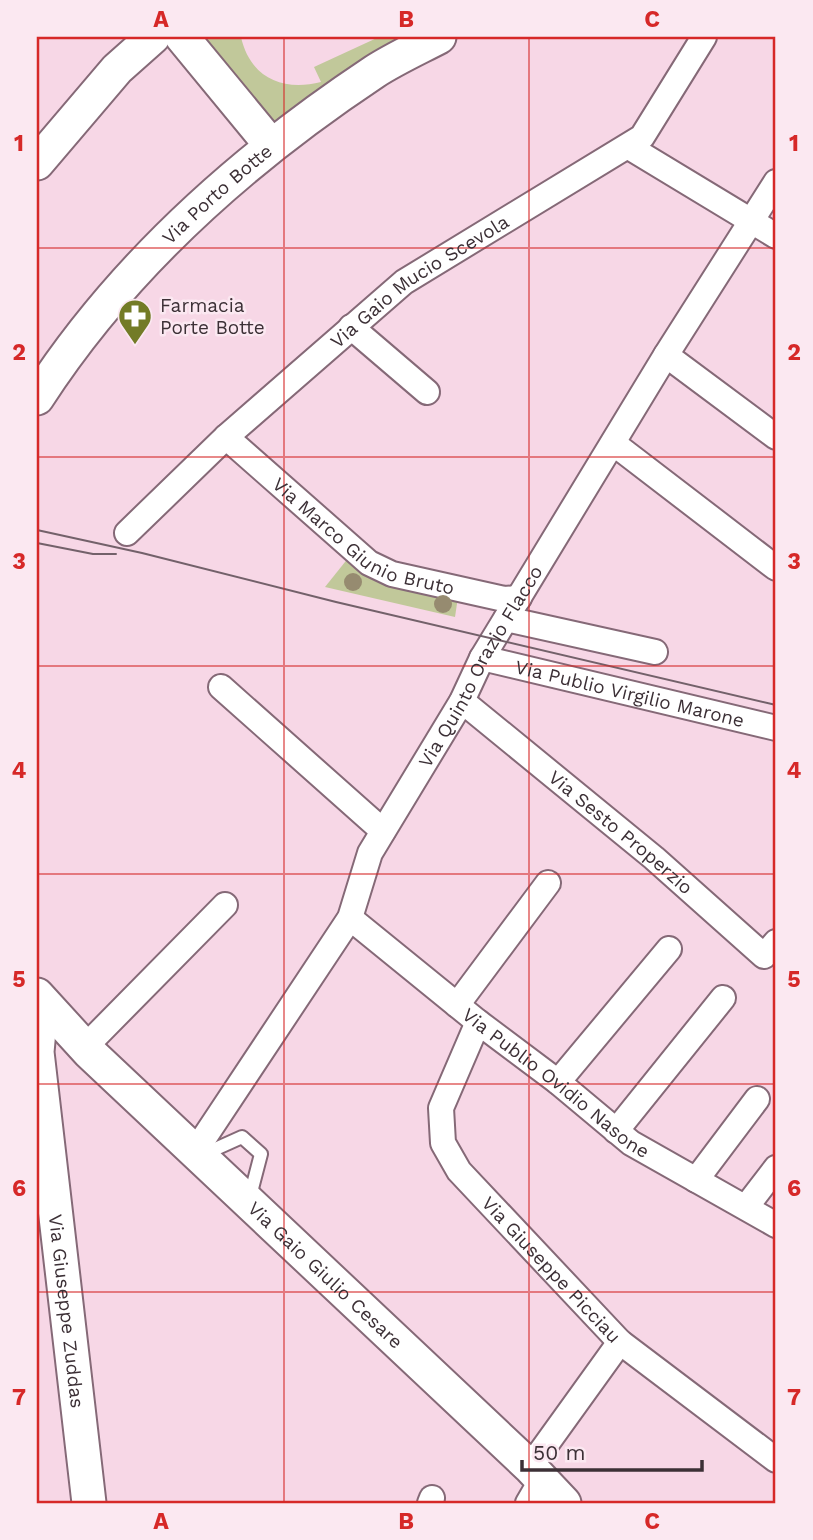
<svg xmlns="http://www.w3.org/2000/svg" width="813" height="1540" font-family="'Work Sans',sans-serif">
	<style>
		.green { fill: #c1c89a }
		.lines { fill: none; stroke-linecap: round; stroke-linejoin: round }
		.lane-casing { stroke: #856977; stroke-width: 16 }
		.street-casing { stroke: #856977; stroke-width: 28 }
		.secondary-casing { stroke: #856977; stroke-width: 37 }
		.lane { stroke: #fff; stroke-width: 12 }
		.street { stroke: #fff; stroke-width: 24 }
		.secondary { stroke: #fff; stroke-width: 33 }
		.tram { stroke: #73616a; stroke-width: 2 }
		.tree { fill: #968b70 }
		.grid { fill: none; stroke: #d62828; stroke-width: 2; stroke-opacity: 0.55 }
		.labels { text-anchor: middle; stroke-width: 5; stroke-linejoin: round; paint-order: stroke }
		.street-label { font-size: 19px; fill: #3c3036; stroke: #fbe8f1 }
		.poi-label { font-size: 19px; fill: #3c3036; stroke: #fbe8f1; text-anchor: start }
		.neatline { fill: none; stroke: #d62828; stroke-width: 2.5 }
		.grid-label { font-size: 23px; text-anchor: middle; font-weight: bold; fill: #d62828 }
	</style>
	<rect width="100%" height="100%" fill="#f7d7e6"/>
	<!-- green -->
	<g class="green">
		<path d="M203,37h38c9,40 41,55 80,45l-7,-15 65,-30h22l1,2 -124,83 -7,-1z"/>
		<path d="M349,557l109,40 -3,20 -130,-30z"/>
	</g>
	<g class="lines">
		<!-- lane casing -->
		<g class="lane-casing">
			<path id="lane" d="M202,1155l40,-18 19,17 -12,46"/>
		</g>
		<!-- street casing -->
		<g class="street-casing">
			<g id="street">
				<path d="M629,147l147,89"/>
				<path d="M351,327l76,65"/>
				<path d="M666,355l110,82"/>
				<path id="s1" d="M226,437l143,126 23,11 112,25 15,-1"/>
				<path d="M613,443l163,125"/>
				<path id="s2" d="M127,533l99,-96 178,-155 238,-145 62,-100"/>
				<path d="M506,619l149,33"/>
				<path id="s3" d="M482,658l294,70"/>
				<path d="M221,687l162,144"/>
				<path id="s4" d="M462,701l192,157 110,98 12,-14"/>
				<path id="s5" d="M350,918l128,104 80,60 73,61 145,82"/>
				<path d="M457,1005l91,-122"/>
				<path id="s6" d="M478,1022l-37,86 2,35 16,28 161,171 156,118"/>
				<path d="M85,1047l140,-142"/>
				<path d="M558,1082l111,-133"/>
				<path d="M616,1131l107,-133"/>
				<path id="s7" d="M194,1153l156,-235 20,-65 92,-152 20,-43 184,-303 110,-173"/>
				<path d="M696,1180l61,-81"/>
				<path d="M746,1207l30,-39"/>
				<path d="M530,1467l90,-125"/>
				<path d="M430,1503l2,-5"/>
				<path d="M528,1503l14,-24"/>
			</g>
		</g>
		<!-- secondary casing -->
		<g class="secondary-casing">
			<g id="secondary">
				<path d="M182,37l89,108"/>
				<path d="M37,163l80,-94 36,-32"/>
				<path id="s8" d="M37,398c86,-133 206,-239 337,-326 20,-13 44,-24 65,-35"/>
				<path id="s9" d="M37,995l52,57 441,415 34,36"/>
				<path id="s10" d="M58,1019l-11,2 -8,9 -2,22 52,451"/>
			</g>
		</g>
		<!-- lane -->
		<use href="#lane" class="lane"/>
		<!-- street -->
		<use href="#street" class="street"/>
		<!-- secondary -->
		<use href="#secondary" class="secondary"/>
		<!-- tram -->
		<g class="tram">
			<path d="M37,530l105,23 194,49 440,103"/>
			<path d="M37,543l56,11h23"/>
		</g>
	</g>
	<!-- trees -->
	<g class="tree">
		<circle cx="353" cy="582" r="9"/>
		<circle cx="443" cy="604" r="9"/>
	</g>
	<!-- grid -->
	<path class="grid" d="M284,37v1466M529,37v1466M37,248h739M37,457h739M37,666h739M37,874h739M37,1084h739M37,1292h739"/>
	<!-- icons -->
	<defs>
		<g id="pharmacy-pin" transform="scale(1.75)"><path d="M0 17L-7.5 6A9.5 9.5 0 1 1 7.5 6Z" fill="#737b26" stroke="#fbe8f1"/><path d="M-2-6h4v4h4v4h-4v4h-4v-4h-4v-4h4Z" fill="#fff"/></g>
	</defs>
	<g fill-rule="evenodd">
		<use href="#pharmacy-pin" x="135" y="316"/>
	</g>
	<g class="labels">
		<!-- street labels -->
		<g class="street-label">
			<text dy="7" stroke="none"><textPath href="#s8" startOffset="273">Via Porto Botte</textPath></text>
			<text dy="7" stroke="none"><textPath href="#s2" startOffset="387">Via Gaio Mucio Scevola</textPath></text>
			<text dy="7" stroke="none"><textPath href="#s1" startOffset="173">Via Marco Giunio Bruto</textPath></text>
			<text dy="7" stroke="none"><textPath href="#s7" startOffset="567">Via Quinto Orazio Flacco</textPath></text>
			<text dy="7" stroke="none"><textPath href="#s3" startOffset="152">Via Publio Virgilio Marone</textPath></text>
			<text dy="7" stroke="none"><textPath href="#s4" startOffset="206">Via Sesto Properzio</textPath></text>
			<text dy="7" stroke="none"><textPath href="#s5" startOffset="264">Via Publio Ovidio Nasone</textPath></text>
			<text dy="7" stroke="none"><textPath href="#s6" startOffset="296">Via Giuseppe Picciau</textPath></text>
			<text dy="7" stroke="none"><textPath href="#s9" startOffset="402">Via Gaio Giulio Cesare</textPath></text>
			<text dy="7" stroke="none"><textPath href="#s10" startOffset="306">Via Giuseppe Zuddas</textPath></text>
		</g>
		<!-- poi labels -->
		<g class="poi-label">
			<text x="160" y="312">Farmacia<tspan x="160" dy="22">Porte Botte</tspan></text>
		</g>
	</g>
	<!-- border -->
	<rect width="813" height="1540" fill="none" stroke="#fbe8f1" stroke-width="77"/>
	<!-- scale -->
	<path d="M522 1460v10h180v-10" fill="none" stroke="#3c3036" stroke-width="3.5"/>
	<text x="533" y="1460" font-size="21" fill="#3c3036" stroke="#fbe8f1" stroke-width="5" paint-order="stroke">50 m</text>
	<rect x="38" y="38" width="736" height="1464" class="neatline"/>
	<g class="grid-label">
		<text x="161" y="27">A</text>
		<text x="406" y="27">B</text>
		<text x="652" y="27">C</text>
		<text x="19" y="151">1</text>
		<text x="794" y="151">1</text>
		<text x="19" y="360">2</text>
		<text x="794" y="360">2</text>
		<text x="19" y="569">3</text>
		<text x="794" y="569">3</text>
		<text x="19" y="778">4</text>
		<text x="794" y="778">4</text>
		<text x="19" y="987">5</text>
		<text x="794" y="987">5</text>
		<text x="19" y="1196">6</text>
		<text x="794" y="1196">6</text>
		<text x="19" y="1405">7</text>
		<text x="794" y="1405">7</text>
		<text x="161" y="1529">A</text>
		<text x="406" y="1529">B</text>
		<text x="652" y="1529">C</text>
	</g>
</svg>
